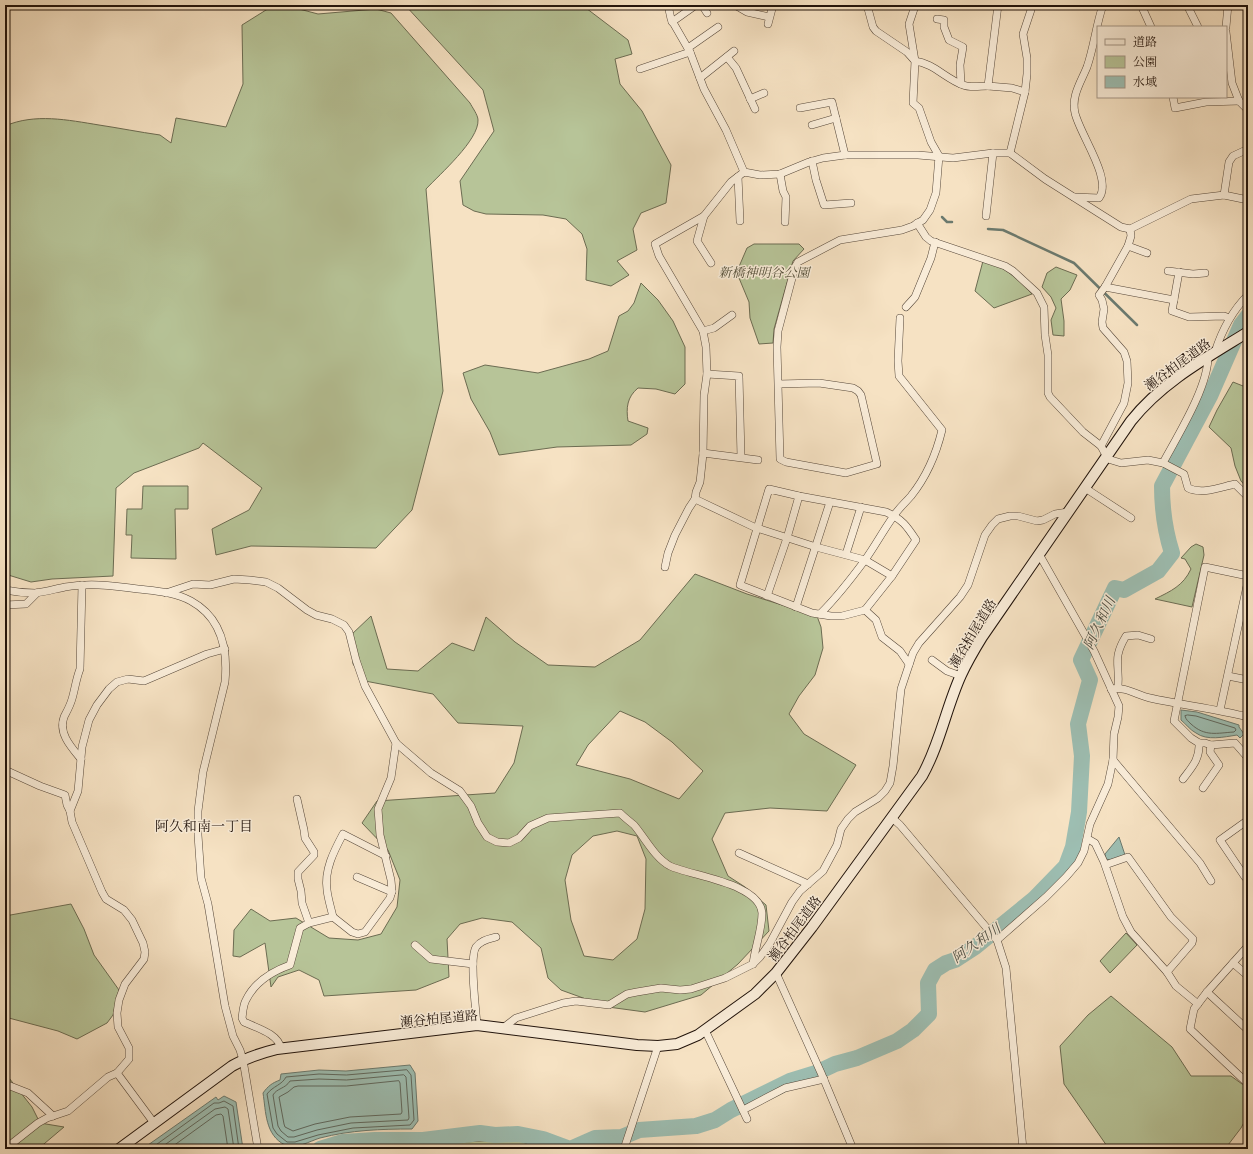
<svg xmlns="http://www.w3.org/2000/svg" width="1253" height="1154" font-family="'IM FELL Double Pica','Noto Serif JP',serif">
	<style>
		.green { fill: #b7c498; stroke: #6c6c52; fill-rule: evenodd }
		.water { fill: #9dbeb2; stroke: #6b7a6f }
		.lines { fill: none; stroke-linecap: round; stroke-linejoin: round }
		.shore { stroke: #5f685e; stroke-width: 1 }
		.stream { stroke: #6b7a6f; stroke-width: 2.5 }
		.river { stroke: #9dbeb2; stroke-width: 16 }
		.street-casing { stroke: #564739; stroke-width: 8 }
		.secondary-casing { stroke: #21130b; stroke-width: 12 }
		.street { stroke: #f9ecd8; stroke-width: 7 }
		.secondary { stroke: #f9ecd8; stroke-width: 10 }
		.labels { text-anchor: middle; stroke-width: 3; stroke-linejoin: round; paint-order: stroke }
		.park-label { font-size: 13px; font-style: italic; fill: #56513c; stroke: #f9ecd8 }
		.street-label { font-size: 13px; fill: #21130b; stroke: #f9ecd8 }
		.water-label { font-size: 14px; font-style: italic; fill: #4c4f45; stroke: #f9ecd8 }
		.neighbourhood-label { font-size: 14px; fill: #21130b; stroke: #f9ecd8 }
	</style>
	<rect width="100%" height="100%" fill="#f6e2c3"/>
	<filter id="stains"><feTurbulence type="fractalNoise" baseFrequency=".005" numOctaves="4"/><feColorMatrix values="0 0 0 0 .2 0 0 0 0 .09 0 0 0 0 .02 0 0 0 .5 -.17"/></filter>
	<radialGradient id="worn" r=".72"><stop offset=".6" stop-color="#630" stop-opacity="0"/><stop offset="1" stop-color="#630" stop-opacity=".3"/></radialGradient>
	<!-- green -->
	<g class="green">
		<path d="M274,5h10l34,9 58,-5 15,4 79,90c2,4 8,12 8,17 1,20 -38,54 -52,69l17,202 -31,119 -36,38 -125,-2 -35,9 -4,-26 37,-19 13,-22 -59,-45 -4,5 -65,25 -18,15 -3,88 -61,3 -21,3 -26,-8v-448c30,-13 63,-6 94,-1 20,3 40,7 61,10l11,8 5,-25 50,9 17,-43 -1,-59z"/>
		<path d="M405,5h177l46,35 4,14 -17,5 5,25 22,27 29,54 -5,38 -25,10 -8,16 4,21 -20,11 12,14 -18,11 -25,-6 1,-31 -5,-15 -16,-15 -23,-4 -57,-1 -12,-3 -11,-6 -3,-24 34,-50 -11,-41z"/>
		<path d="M754,244h45l5,5 -11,12 -19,68 -1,14 -14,1 -9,-26 -1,-16 -10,-24 -1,-9 9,-21z"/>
		<path d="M983,261l21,8 17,13 11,12 -38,14 -19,-17z"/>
		<path d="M1056,267l21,8 -7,15 -9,9 3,22v15l-11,-1 -2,-15 5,-12 -5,-11 -9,-10 5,-14z"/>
		<path d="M641,283l17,17 15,21 12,26v37l-10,10 -19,-5 -18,-1c-11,9 -12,20 -10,33l20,7 -1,6 -16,11 -74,2 -58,8 -9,-23 -19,-33 -8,-26 22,-8 53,8 51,-14 19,-8 11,-35 9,-5 6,-8z"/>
		<path d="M1233,382l15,6v101l-7,-8 -6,-15 -4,-18 -22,-21 8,-17z"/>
		<path d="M143,486h45v23h-13l1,50 -45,-1 1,-23h-6l1,-26h15z"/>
		<path d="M1196,544l7,3 1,8 -12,52 -37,-8c16,-8 28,-13 36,-30l-6,-10 -4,-1 10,-11z"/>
		<path d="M695,574l52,20 70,22 4,11 2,21 -8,27 -16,21 -10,18 15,20 52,31 -29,46 -57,-3 -45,5 -13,26 16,37 17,11 21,18 3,26 -31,33 -37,31 -56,17 -37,-5 -47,-17 -13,-12 -7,-30 -29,-26 -30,-4 -22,6 -13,15 2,38 -33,13 -92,6 -5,-16 -20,-10 -21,7 -7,10 -6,-44 -25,14 -7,-1 1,-26 17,-21 19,12 26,-3 33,20 29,2 23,-6 16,-27 3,-27 -12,-30 -26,-27 15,-22 118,-8 19,-30 9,-37 -65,-3 -25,-29 -68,-13 -12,-17 -2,-29 20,-19 16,53 31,2 34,-28 22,8 12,-34 29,25 33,23 47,2 45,-27zM620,711l25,11 27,20 31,29 -24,28 -49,-20 -54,-14 12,-20zM617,831l20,5 9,23 -1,50 -8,30 -24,21 -29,-4 -13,-36 -6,-40 7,-25 21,-19z"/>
		<path d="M71,904l13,25 10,26 25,35 -6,25 -6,8 -30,16 -19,-8 -53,-14v-101z"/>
		<path d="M1126,933l11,12 -27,28 -10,-12z"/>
		<path d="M1111,996l61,51 19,29h40l11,8 6,1v30l-7,13 -16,21h-116l-45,-65 -4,-38 28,-31z"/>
		<path d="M9,1078l23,29 8,16 24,4 -26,22h-28l-5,-12v-58z"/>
		<path d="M516,1139l23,10h-190z"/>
	</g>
	<!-- water -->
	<g class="water">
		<path d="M1181,710l16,2 42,13v2l5,7 -4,4 -3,-3c-13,2 -30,6 -41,-2 -6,-3 -10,-9 -15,-13z"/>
		<path d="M1119,837l6,18 -15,5 -4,-1 -1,-5z"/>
		<path d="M410,1065l5,8 3,48 -6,8c-31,0 -61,1 -92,9 -10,3 -25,12 -35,7 -20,-10 -19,-33 -22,-52 5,-7 9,-10 17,-13l1,-6 38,-4 27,1z"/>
		<path d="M224,1096l12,6 7,47h-95v-4l68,-48 2,3z"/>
	</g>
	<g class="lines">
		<!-- shore -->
		<g class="shore">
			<path d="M1188,715l8,1 39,12 1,2 -2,2c-17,1 -29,5 -43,-8 -3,-3 -5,-4 -6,-8z"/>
			<path d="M407,1070l4,5 3,45 -4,5 -57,3 -35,7 -23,7h-8l-10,-8 -4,-6 -6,-34c6,-8 15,-9 19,-17l33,-3 27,1z"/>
			<path d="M404,1075l2,2 3,41 -1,2 -57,3 -34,7 -23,7h-6l-7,-6 -3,-5 -5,-31c4,-7 12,-6 17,-14l29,-2 27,1z"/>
			<path d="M399,1081l1,2 2,29 -1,2 -51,3 -35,7 -22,7 -8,-4 -1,-3 -5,-27 9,-5 6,-5 4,-1h48z"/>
			<path d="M152,1149l1,-2 61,-44h5l5,-2 9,5 6,43"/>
			<path d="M159,1149l56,-40 10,-2 3,2 6,40"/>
			<path d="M169,1149l47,-34 5,-1 2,2 5,33"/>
		</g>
		<!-- stream -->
		<g class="stream">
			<path d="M942,217l5,5h5"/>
			<path d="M988,229l15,1 71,33 63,62"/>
		</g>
		<!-- river -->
		<path class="river" d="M320,1149l23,-7 32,-2h48l57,-7 15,2 23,-1 25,5 27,10 25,-11 27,-1 17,-7 57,-4 19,-6 16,-10 59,-29 26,-8 19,-9 22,-6 40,-17 16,-11 16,-16 -1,-31 7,-13 11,-7 9,-3 20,-13 59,-48 32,-33 7,-19 6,-35 3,-56 -4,-32 12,-44 -9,-20 34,-72 9,2 34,-19 14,-18c-7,-22 -10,-45 -10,-67l48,-90 31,-71 7,-9"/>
		<!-- street casing -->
		<g class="street-casing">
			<g id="street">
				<path d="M668,5l3,14 19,33 14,37 22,41 18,42"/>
				<path d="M702,5l5,8"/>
				<path d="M735,5l12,7 22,5"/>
				<path d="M1141,5l10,22"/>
				<path d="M1187,5l11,22"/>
				<path d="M942,6l1,-1"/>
				<path d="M914,9l-5,15 6,37c18,2 31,18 48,24 7,3 17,1 25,1l10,-81"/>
				<path d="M937,19l7,1v7l5,13 14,7 -3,18 1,19"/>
				<path d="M672,22l24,-17"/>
				<path d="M768,24l5,-19"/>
				<path d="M1226,27l2,-22"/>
				<path d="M1226,32l6,51 7,18 9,9"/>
				<path d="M688,48l30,-21"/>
				<path d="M727,57l9,11 19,41"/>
				<path d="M640,69l50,-17"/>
				<path d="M700,78l34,-27"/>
				<path d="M988,86l24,2 13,4"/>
				<path d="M1173,97l2,11 31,-6 33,-1"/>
				<path d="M750,99l14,-6"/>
				<path d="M800,108l32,-6 13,53"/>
				<path d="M812,125l24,-7"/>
				<path d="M1010,153l15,-61 2,-18v-16l-4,-24 8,-24 -1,-5"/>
				<path d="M812,161l4,19 8,25 27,-2"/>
				<path d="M780,174l3,17 3,6 -1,25"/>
				<path d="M738,177l2,44"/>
				<path d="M1224,195l5,-33 4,-6 15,-7"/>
				<path d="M1074,197l25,1c14,-19 -19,-63 -24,-85 -4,-17 6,-31 12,-46 7,-20 9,-42 16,-62"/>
				<path d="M704,216l-7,25 14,22"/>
				<path d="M986,216l7,-63"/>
				<path d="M917,223l9,14 5,4 74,25 8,5 24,22 7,14 1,28 3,20v38l2,4 33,35 18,14 7,13 13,4 27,-3 15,3 21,11 4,14c14,7 33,-1 47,-4l13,13"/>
				<path d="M1128,246l19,7"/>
				<path d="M1168,271l25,3 12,-1"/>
				<path d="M1179,272l-7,39 17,6 35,-1 5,2"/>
				<path d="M1105,287l69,13"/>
				<path d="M906,307l9,-10 16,-39 4,-16"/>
				<path d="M703,331l11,-3 18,-13"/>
				<path d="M1215,352c7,-22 17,-41 33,-57"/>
				<path d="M707,374l32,2 2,81"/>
				<path d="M778,384l41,-1 34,5 5,3 3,4 16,69 -31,9 -60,-11 -6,-3 -3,-112 1,-16 17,-64 3,-5 42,-22 62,-10 11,-4 10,-6 7,-10 6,-17 3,-37 -8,-14 -12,-34 -6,-5 2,-42 -8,-9 -31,-21 -3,-4 -6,-22"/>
				<path d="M1101,446l23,-43 4,-20 -1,-22 -3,-9 -21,-24 -1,-6 2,-13 -2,-9 -3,-5 6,-8 23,-41 3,-10 -1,-7"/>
				<path d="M703,453l55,7"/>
				<path d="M1163,463c15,-28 45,-76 45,-106"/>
				<path d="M1085,488l46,30"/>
				<path d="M769,489l30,7 87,16c16,7 21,14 30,28l-24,36 -27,34 -23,6h-11l-19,-3 -72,-28z"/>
				<path d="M695,499l59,28 62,20 49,13 27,16"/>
				<path d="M846,554l15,-47"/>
				<path d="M665,567l3,-14 7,-18 14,-27 6,-9 1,-7 4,-10 3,-28 1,-59 3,-21 -1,-27 -3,-16 -44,-75 -4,-12 49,-28 27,-34 13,-10 16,3 20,-1 29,-12 14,-4 22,-3h73l35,3 40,-5h17l35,26 76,48 9,2 61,-30 33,-4 24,5"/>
				<path d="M1248,576l-43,-9 -31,154 17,17 8,5h6l6,2 24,-2 13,15v18"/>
				<path d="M5,590c10,2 20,3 30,3 10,-1 20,-4 30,-6 7,-1 14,-2 21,-2 17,-1 35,2 52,4 17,2 37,3 53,12 31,17 37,49 34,81l-22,90 -5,39v24l3,43 7,26 17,102 8,30 7,14 3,10 15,89"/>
				<path d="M166,593l27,-9 17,1 24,-6 16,1 16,2 12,6 29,22 9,5 16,4 12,6 5,7 7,28 9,26 31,57 35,30 29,18 11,15 7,17 9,14 10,5 12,1 10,-5 11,-12 18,-8 72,-5c4,4 9,8 14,12 11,13 21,33 36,41 21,10 90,17 92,47 0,17 -7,34 -9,51"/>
				<path d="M767,596l20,-58 12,-42"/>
				<path d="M5,605l21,-1 11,-11"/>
				<path d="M796,607l34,-105"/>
				<path d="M865,610l11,10 6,17 18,14 9,13"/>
				<path d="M820,614c16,-16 31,-35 45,-54 10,-14 18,-29 28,-43 5,-8 12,-14 18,-21 16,-20 25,-41 31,-66l-43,-54 -1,-15 2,-43"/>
				<path d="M932,660l15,11 14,5"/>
				<path d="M1228,676l20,4"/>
				<path d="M1118,687c2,-23 -6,-28 8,-51l12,-1 13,4"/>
				<path d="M1111,689c14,-3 26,6 39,9 32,7 66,11 98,19"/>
				<path d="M1220,710l28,-129"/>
				<path d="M81,759c-10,-12 -23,-26 -17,-42 3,-6 6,-11 8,-18 3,-10 4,-20 8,-30l2,-84"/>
				<path d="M1113,760l87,103 11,18"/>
				<path d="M5,770l35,16 25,9 2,10 3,6"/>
				<path d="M1183,779c9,-12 17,-20 16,-36"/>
				<path d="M1203,788l16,-23 -9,-13 1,-7"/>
				<path d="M297,799l7,31 1,8 9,14v3l-16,17v7l3,12 1,12 7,20"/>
				<path d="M892,818l8,7 97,115 9,28 17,181"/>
				<path d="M1248,820l-28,20 25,37 3,-2"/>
				<path d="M1088,839l7,4 9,19 19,55 8,15 36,40 25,-29 1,-4 -22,-22 -43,-60 -23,8"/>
				<path d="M739,853l69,31"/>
				<path d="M357,877l35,15"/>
				<path d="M333,917c-2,-9 -5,-18 -6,-27 -3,-20 7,-39 16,-56l43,22"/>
				<path d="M997,940l49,-43 20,-20 12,-14 6,-12 6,-27 18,-40 5,-24 1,-26 4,-17 1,-11 -25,-55 -55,-97"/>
				<path d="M415,945l16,14 42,5"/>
				<path d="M1248,946l-41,46 -13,17 -4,20 55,52h3"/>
				<path d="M1233,963l15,13"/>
				<path d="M1167,972l9,14 22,18"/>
				<path d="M776,973l46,102 31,74"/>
				<path d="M1207,992l41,38"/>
				<path d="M477,1025c-1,-15 -8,-68 -1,-78 5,-7 13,-8 20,-10"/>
				<path d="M503,1028l13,-10 47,-15 13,-2 33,4 18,-11 10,-2 24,-4 19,2 11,-1 34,-11 28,-14 7,-7 10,-14 22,-41 8,-11 23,-20 14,-26 4,-16 7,-10 7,-7 23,-14 7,-7 5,-8 3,-17 8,-77 12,-36 6,-10 41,-46 8,-12 17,-50 7,-10 6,-6 12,-3h8l19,5 6,-1 12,-6 13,-2"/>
				<path d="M705,1030l42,89"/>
				<path d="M281,1049c-2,-15 -24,-21 -37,-27l-2,-4c1,-6 1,-13 4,-18 9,-18 27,-29 44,-35l10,-37 9,-5 24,-6 19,15 6,2 7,-2 25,-34 2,-7 -1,-11 -11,-45 -2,-26 13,-31 5,-35"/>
				<path d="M5,1084l23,9 25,23"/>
				<path d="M743,1110l42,-22 39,-9"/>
				<path d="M154,1123l-37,-50 12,-14v-11l-11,-21 -1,-14 2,-13 6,-16 19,-25 1,-7 -2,-9 -11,-23 -8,-10 -18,-11 -4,-7 -30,-70 -2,-11 8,-20 4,-44 7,-27 8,-15 12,-16 8,-7 11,-3 16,2 63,-27 18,-5"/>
				<path d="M5,1149l33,-26 9,-5 21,-7 40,-34 9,-4"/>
				<path d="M624,1149l34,-103"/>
			</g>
		</g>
		<!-- secondary casing -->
		<g class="secondary-casing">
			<path id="secondary" d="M119,1149l113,-83c14,-8 29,-13 45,-17l200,-24 160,20 21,1 19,-2 21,-9 57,-41 21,-21 36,-46 110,-151c18,-32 24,-68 39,-101 6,-13 13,-25 21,-38l149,-216c31,-39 75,-63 117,-89"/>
		</g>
		<!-- street -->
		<use href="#street" class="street"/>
		<!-- secondary -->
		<use href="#secondary" class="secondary"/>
	</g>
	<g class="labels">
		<!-- park labels -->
		<g class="park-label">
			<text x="764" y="277">新橋神明谷公園</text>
		</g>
		<!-- street labels -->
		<g class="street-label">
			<text transform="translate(1177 364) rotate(-36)" y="5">瀬谷柏尾道路</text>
			<text transform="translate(972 633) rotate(-59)" y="5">瀬谷柏尾道路</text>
			<text transform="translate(794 928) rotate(-53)" y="5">瀬谷柏尾道路</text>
			<text transform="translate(439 1018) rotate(-5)" y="5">瀬谷柏尾道路</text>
		</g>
		<!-- water labels -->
		<g class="water-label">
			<text transform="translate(1099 623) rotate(-65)" y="5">阿久和川</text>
			<text transform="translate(976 943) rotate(-35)" y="5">阿久和川</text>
		</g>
		<!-- neighbourhood labels -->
		<g class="neighbourhood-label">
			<text x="204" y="831">阿久和南一丁目</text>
		</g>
	</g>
	<!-- margin -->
	<rect width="1253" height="1154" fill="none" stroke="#f6e2c3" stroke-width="20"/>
	<rect x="6" y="6" width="1241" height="1142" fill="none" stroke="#21130b" stroke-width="2"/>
	<rect x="10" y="10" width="1233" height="1134" fill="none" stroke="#21130b"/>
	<!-- legend -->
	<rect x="1097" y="26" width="130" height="72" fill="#f9ecd8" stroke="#a39586"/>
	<rect x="1105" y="39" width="20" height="6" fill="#f9ecd8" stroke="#a39586"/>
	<text x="1133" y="46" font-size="12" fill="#21130b">道路</text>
	<rect x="1105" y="56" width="20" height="12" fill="#b7c498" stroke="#a39586"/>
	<text x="1133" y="66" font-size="12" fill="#21130b">公園</text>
	<rect x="1105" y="76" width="20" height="12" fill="#9dbeb2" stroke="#a39586"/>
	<text x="1133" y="86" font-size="12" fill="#21130b">水域</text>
	<rect width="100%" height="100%" filter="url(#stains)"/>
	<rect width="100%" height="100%" fill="url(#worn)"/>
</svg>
